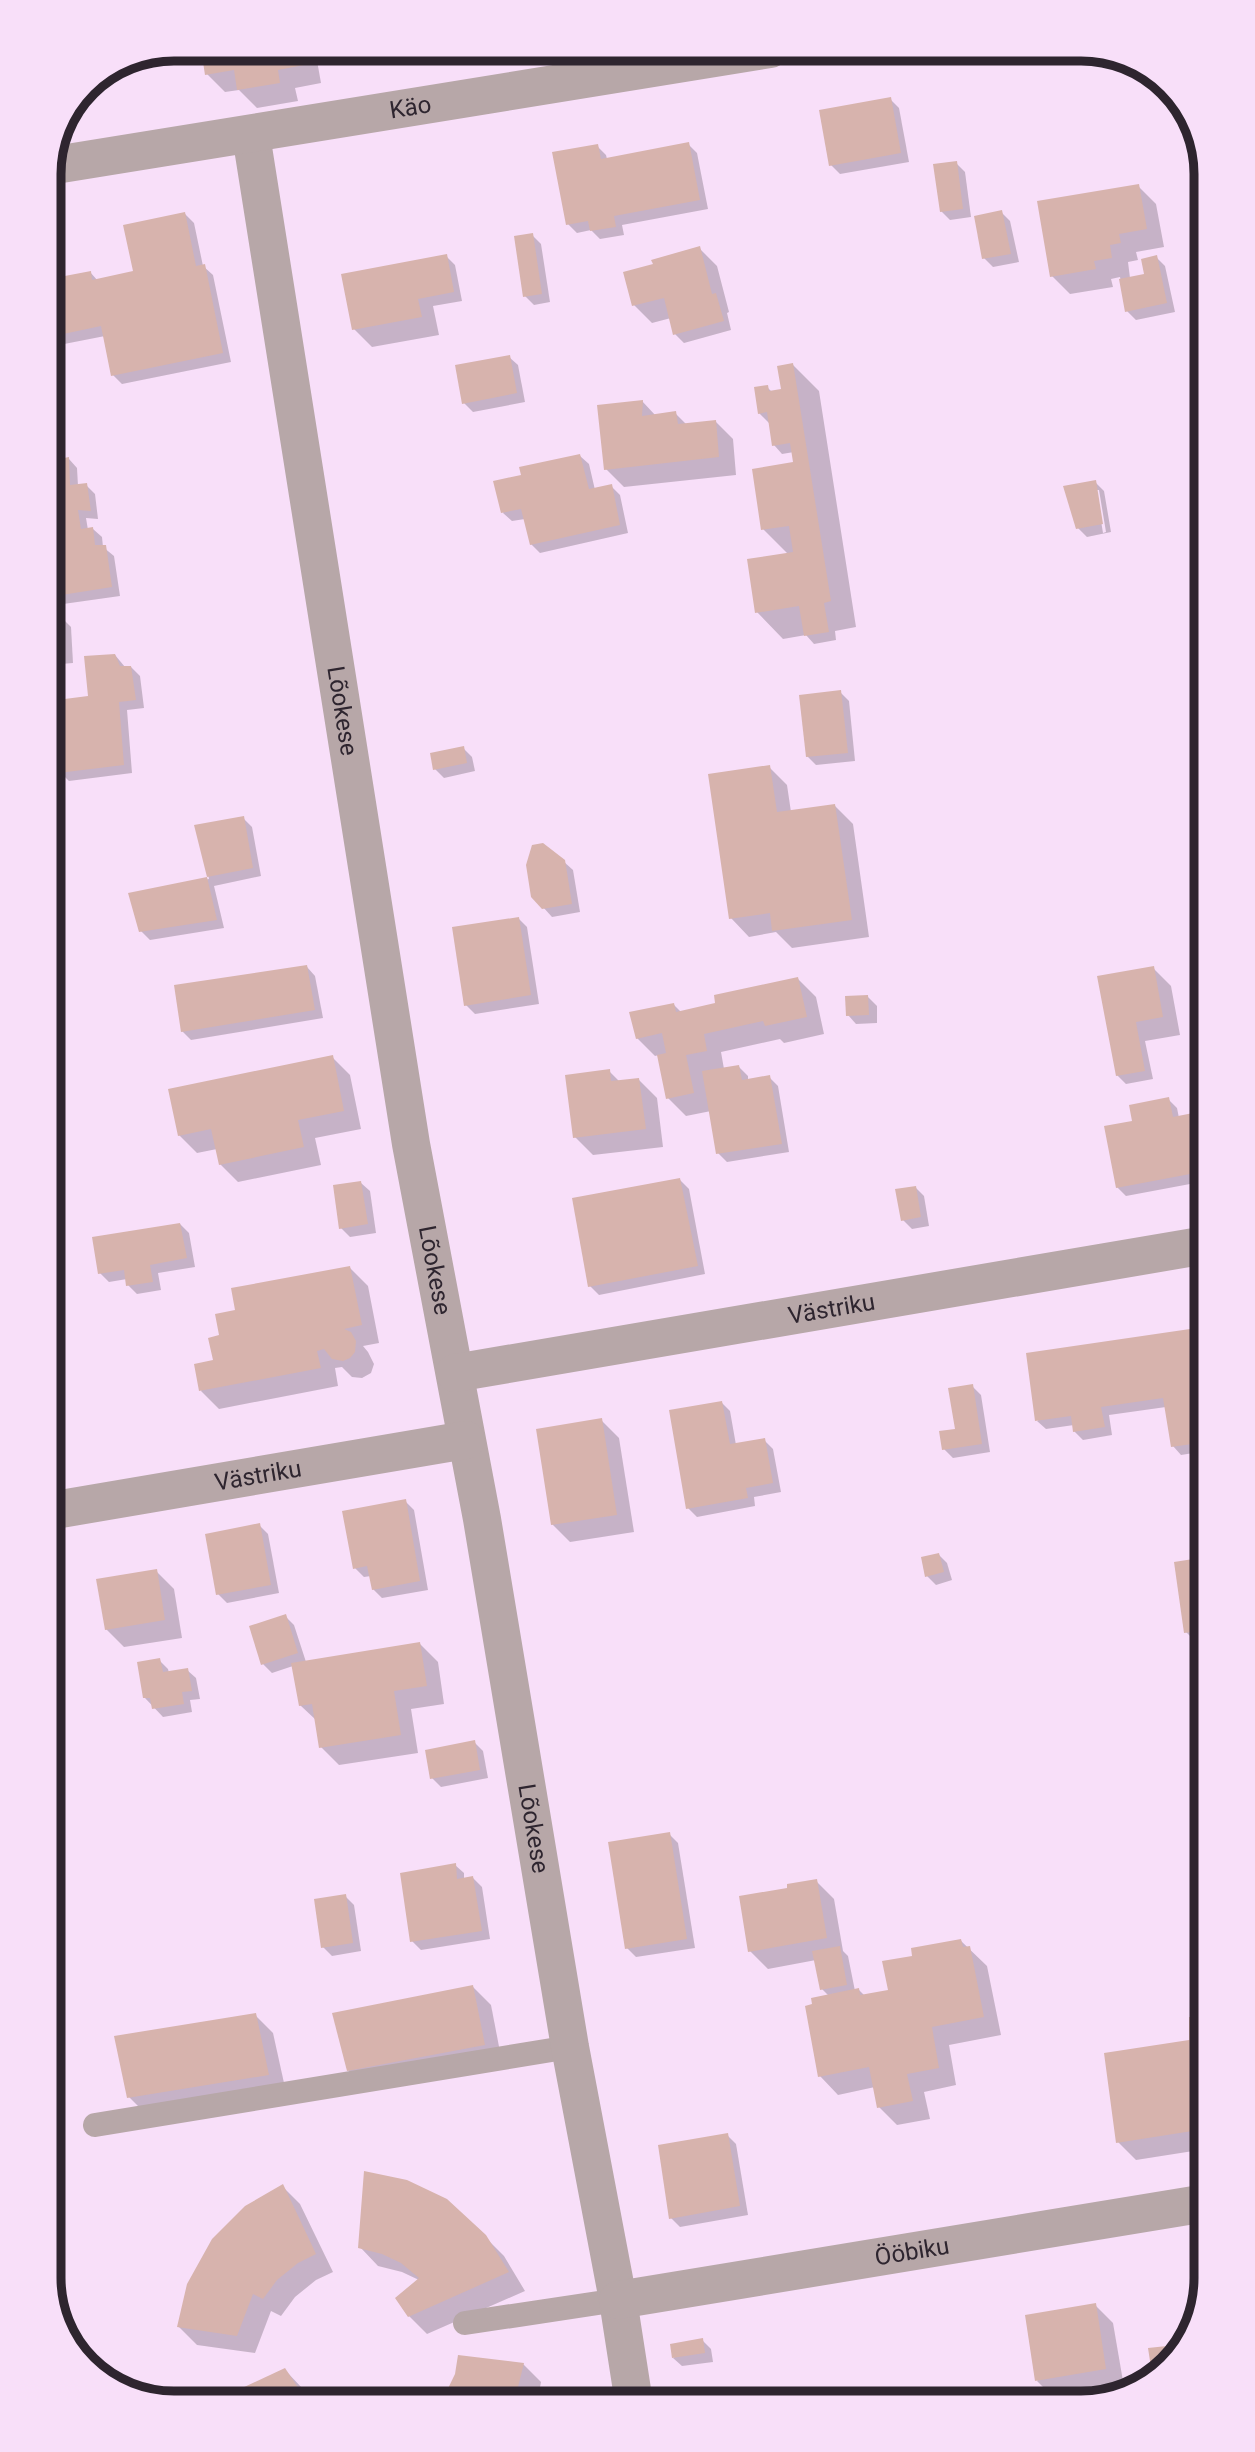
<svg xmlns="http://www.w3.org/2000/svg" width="1255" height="2452" font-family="Roboto,sans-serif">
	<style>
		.shadow { fill: #0003; fill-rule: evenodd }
		.building { fill: #d7b3ad }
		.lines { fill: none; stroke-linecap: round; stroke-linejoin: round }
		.lane { stroke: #b7a7a8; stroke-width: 24 }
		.street { stroke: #b7a7a8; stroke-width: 38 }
		.labels { text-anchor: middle; stroke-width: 6; stroke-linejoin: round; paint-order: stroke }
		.street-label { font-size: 24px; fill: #2e252f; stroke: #f8dff9 }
		.rim { fill: none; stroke: #2e252f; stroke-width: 9 }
	</style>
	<rect width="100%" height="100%" fill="#f8dff9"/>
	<!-- shadow -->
	<g class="shadow">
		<path d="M202,49h109l5,6 5,28 -26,5 3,13 -41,7 -18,-18 -14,2 -18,-18z"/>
		<path d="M890,99l9,9 10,54 -69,12 -9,-9z"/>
		<path d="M688,144l9,9 11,56 -86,16 2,10 -24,4 -9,-9 -14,3 -9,-9 29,-78 9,9 1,4z"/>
		<path d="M956,163l9,9 6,45 -21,3 -9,-9z"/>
		<path d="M1138,186l18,18 8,43 -28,5 2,8 -10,2 2,16 16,-3 10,-18 9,9 10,46 -39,8 -9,-9 -7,-34 -9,2 2,8 -43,7 -18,-18z"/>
		<path d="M1001,212l9,9 9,41 -26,5 -9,-9z"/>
		<path d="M185,214l9,9 9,43 10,9 18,87 -109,22 -9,-9 -8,-39 -56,11v-66l41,-9 8,9 37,-8z"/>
		<path d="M532,235l9,9 9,58 -16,3 -9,-9z"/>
		<path d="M699,248l18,18 12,46 -2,1 4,17 -47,13 -9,-9 -4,-16 -19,5 -18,-18 21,-40z"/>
		<path d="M446,256l9,9 7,36 -29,5 6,29 -67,12 -18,-18z"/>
		<path d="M509,357l9,8 7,37 -52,10 -9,-9z"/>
		<path d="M793,365l26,26 37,236 -21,4 1,9 -22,4 -8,-9 -23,4 -26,-27 31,-58 -25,-25 32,-66 -1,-11 -12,2 -8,-9 -4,-21 -11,-11 8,-26 5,5 11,-2z"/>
		<path d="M642,401l14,15 19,-3 12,12 28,-4 18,18 3,36 -112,12 -18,-18z"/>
		<path d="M580,456l9,8 6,26 16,-4 9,9 8,38 -88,20 -9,-9 -6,-25 -13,2 -9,-8 21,-37z"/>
		<path d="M69,459l8,9 1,18 8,-1 9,9 3,25 -12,-1 2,12 5,-1 9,8 1,10 11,9 6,40 -71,10v-144z"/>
		<path d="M1095,482l9,9 7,41 -24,5 -9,-9zM1096,490h3l7,42 -3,1z"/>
		<path d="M62,618l9,9 2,36 -24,2v-46z"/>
		<path d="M115,655l10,12h6l9,9 4,32 -17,2 5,63 -63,8 -9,-9 -11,-69 41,-6z"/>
		<path d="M840,692l9,9 6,60 -39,4 -9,-9z"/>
		<path d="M463,748l9,9 3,14 -31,7 -9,-9z"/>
		<path d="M769,767l18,18 4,27 44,-6 18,18 16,113 -77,11 -16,-16 -27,5 -18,-19z"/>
		<path d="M243,818l9,9 9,49 -47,10 10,42 -74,12 -9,-9 -10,-37 78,-15 -13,-53z"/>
		<path d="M563,861l10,9 7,42 -28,5 -19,-21z"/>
		<path d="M518,918l9,9 12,77 -64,10 -9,-9z"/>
		<path d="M307,967l8,9 8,42 -132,22 -9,-9z"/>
		<path d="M1153,968l18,18 9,49 -35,6 8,38 -27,5 -9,-9z"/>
		<path d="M797,978l19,19 8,37 -40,9 -4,-4 -59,13 3,17 15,-2 9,9v5l21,-4 9,9 11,66 -62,10 -9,-9 -7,-42 -25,5 -18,-18 -9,-43 -4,1 -18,-18 36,-34 8,8 36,-7z"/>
		<path d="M868,997l9,9v17l-21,1 -8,-9z"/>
		<path d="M332,1057l18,18 11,54 -46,9 6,27 -83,17 -18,-18 -3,-15 -20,4 -18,-18z"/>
		<path d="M609,1071l11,11 19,-2 18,18 6,49 -70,8 -18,-18z"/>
		<path d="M1168,1099l9,9 2,10 18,-4 9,9v58l-80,15 -9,-9 17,-65z"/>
		<path d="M680,1180l9,9 16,85 -106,21 -9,-9z"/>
		<path d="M361,1183l9,8 6,42 -26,4 -9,-9z"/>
		<path d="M915,1187l9,9 5,30 -17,3 -9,-9z"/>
		<path d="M180,1224l9,9 6,34 -37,6 3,17 -24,4 -9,-9 -1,-6 -18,3 -9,-9z"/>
		<path d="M350,1268l18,18 11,57 -16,3 5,6 6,12 -3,9 -9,5 -10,-1 -10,-10 -7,1 3,18 -119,23 -18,-18 14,-29 6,-25 16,-26z"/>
		<path d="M1189,1330l9,9 8,53v59l-25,4 -8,-9 -7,-39 -57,8 3,20 -29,5 -9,-9v-6l-28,4 -9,-8z"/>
		<path d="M972,1386l9,9 9,57 -37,6 -9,-9 13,-18z"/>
		<path d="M722,1403l8,8 6,34 28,-5 9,9 8,43 -27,5 1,9 -58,11 -9,-9z"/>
		<path d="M601,1420l18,18 15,94 -64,10 -18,-18z"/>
		<path d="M405,1501l9,9 14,80 -46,8 -9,-9 -2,-13 -7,1 -9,-9z"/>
		<path d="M259,1525l9,9 11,59 -52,10 -9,-9z"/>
		<path d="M939,1555l8,8 5,17 -16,5 -9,-9z"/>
		<path d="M1206,1559v91h-2l-18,-18z"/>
		<path d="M156,1571l18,18 8,49 -58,9 -18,-18z"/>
		<path d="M285,1616l9,9 12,37 114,-18 18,18 6,42 -33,5 7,44 -79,12 -18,-18 -4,-26 -17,-16 -7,-39 -21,7 -9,-9z"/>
		<path d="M159,1660l9,9 1,4 18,-3 9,8 4,21 -10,1 2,12 -29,5 -18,-19z"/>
		<path d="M474,1742l9,9 5,27 -47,9 -9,-9z"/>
		<path d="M669,1834l9,9 17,105 -59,9 -9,-9z"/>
		<path d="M455,1865l9,8v6l9,-1 9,9 8,52 -69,11 -9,-9z"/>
		<path d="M816,1881l18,18 9,52 5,5 7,35 4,-1 6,6 25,-5 25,-34 45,-17 27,26 14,69 -52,10 7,40 -32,7 6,27 -33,6 -18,-18 -4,-20 -37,8 -18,-19 9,-80 -7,-7 -6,-29 -48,9 -18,-18 39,-62z"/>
		<path d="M345,1896l9,9 7,46 -29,5 -9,-9z"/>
		<path d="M49,1925l3,3 10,73 -13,2z"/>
		<path d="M473,1987l18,18 11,57 -136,27 -18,-19z"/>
		<path d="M255,2015l18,18 13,59 -139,23 -18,-18z"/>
		<path d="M1206,2018v131l-70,11 -18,-18z"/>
		<path d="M727,2135l9,9 12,71 -68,12 -9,-9z"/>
		<path d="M282,2186l18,18 33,68 -17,8 -21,17 -14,19 -10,-5 -16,42 -58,-8 -18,-18z"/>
		<path d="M485,2237l19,19 21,35 -98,43 -18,-18 10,-36 -17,-8 -24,-6 -18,-19z"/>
		<path d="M49,2240l5,30 -5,1z"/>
		<path d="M1095,2305l18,18 11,64 -69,12 -18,-18z"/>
		<path d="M702,2340l9,9 2,13 -31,4 -9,-8z"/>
		<path d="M1166,2347l8,9 -21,17 -3,-24z"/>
		<path d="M523,2364l18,18 -4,21h-94z"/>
		<path d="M285,2370l18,19 9,14h-98z"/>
	</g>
	<!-- building -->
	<g class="building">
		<path d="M201,49h100l3,16 -26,5 2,13 -43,7 -3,-20 -29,5z"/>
		<path d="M891,97l10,56 -72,13 -10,-56z"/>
		<path d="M689,142l11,58 -86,16 2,11 -26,4 -2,-10 -22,4 -14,-73 46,-8 3,15z"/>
		<path d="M957,161l6,48 -23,3 -7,-48z"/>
		<path d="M1139,184l8,45 -28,5 2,9 -11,2 2,13 -18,3 2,8 -46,8 -13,-76z"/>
		<path d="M1002,210l9,44 -29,5 -8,-43z"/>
		<path d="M185,212l11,54 9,-2 18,89 -112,23 -10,-50 -52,11v-58l42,-8 1,9 41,-9 -10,-46z"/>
		<path d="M533,233l9,61 -19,3 -9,-61z"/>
		<path d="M700,246l12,48 4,-1 8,28 -51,14 -9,-37 -32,8 -9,-34 30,-8 -2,-4z"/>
		<path d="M447,254l7,38 -36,7 4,18 -70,13 -11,-56z"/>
		<path d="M1157,255l10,48 -42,9 -6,-33 25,-5 -3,-15z"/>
		<path d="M510,355l7,38 -55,11 -7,-39z"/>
		<path d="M793,363l38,238 -7,2 5,29 -25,4 -5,-30 -44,7 -8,-54 46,-7 -4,-26 -28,4 -9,-61 41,-7 -3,-19 -18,3 -5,-34 -9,2 -4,-27 14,-2 1,6 12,-2 -4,-23z"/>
		<path d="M643,400l-1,16 34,-5 2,13 38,-4 3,37 -115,13 -7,-65z"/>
		<path d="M580,454l9,35 23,-5 8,41 -90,20 -9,-36 -20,4 -8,-32 28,-6 -2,-8z"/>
		<path d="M69,457l1,28 17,-2 4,28 -13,-1 3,19 12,-2 2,18h11l6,42 -63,10v-136z"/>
		<path d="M1096,480l7,44 -27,5 -13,-43z"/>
		<path d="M49,617h14l2,38 -16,1z"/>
		<path d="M115,654l5,12h11l5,34 -17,2 5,63 -66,8 -9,-72 39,-5 -4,-40z"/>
		<path d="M841,690l7,63 -42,4 -7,-62z"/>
		<path d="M464,746l3,17 -34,7 -3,-17z"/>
		<path d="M770,765l7,47 58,-8 17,116 -80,11 -2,-18 -41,6 -21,-145z"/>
		<path d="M244,816l9,52 -46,9 -13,-52z"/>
		<path d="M543,843l22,17 7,44 -30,5 -11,-12 -5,-32 6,-20z"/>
		<path d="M207,877l10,43 -78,12 -11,-39z"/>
		<path d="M519,917l12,78 -67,11 -12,-79z"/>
		<path d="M307,965l8,45 -134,22 -7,-47z"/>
		<path d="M1154,966l9,51 -27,5 9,49 -29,5 -19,-100z"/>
		<path d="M798,977l9,40 -42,9 -2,-5 -59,13 3,17 -21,4 8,38 -28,6 -9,-44 9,-2 -4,-20 -26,6 -7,-27 45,-9 2,9 39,-9 -1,-8z"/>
		<path d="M868,995l1,20 -23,1 -1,-20z"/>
		<path d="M333,1055l11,56 -46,9 6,27 -85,18 -8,-36 -33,7 -10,-47z"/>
		<path d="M739,1065l3,15 28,-5 12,69 -66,10 -14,-83z"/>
		<path d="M610,1069l1,12 28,-3 7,51 -73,9 -8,-63z"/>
		<path d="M1169,1097l4,20 25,-5 8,45v14l-90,17 -12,-62 28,-5 -3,-16z"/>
		<path d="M680,1178l18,88 -110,21 -16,-89z"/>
		<path d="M361,1181l7,43 -29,5 -6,-44z"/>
		<path d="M916,1186l5,31 -20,4 -6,-32z"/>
		<path d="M180,1223l7,35 -37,7 3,17 -27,4 -2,-16 -26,4 -6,-37z"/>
		<path d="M350,1266l12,59 -18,4 7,3 5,9 -1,11 -5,6 -7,3 -11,-2 -8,-10 -7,2 4,17 -122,23 -5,-27 19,-4 -5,-22 11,-3 -4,-21 20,-4 -4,-22z"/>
		<path d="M1190,1329l16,113 -35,5 -8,-49 -62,9 4,20 -32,5 -2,-16 -36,5 -9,-68z"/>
		<path d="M973,1384l9,60 -40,6 -3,-19 16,-2 -7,-41z"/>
		<path d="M722,1401l8,43 35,-6 8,45 -27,5 2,10 -62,11 -17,-99z"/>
		<path d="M602,1418l15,97 -66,10 -15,-96z"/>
		<path d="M406,1499l14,82 -48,9 -5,-24 -14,3 -11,-58z"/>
		<path d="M260,1523l11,62 -55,10 -11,-61z"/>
		<path d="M939,1553l5,19 -19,5 -4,-20z"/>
		<path d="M1206,1557v73l-22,3 -10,-71z"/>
		<path d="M157,1569l8,51 -60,10 -9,-51z"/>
		<path d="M286,1614l12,39 -37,12 -12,-39z"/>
		<path d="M420,1642l7,44 -33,5 7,44 -82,13 -7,-44 -13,2 -8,-43z"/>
		<path d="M160,1658l3,14 25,-4 4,23 -10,1 2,12 -32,5 -2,-11h-7l-6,-36z"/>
		<path d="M475,1740l5,30 -50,9 -5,-29z"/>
		<path d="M670,1832l17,107 -62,10 -17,-107z"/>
		<path d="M456,1863l1,16 16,-3 9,55 -72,11 -10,-69z"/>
		<path d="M817,1879l10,59 -79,14 -9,-56 48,-8v-4z"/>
		<path d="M346,1894l7,49 -32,5 -7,-49z"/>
		<path d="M961,1939l2,8 7,-1 14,71 -52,10 7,41 -32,6 6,27 -36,7 -8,-41 -51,10 -13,-71 7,-2 -1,-6 48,-10 1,7 28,-5 -6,-29 30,-5 -1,-8z"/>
		<path d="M840,1946l7,39 -27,5 -8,-39z"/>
		<path d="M473,1985l12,60 -138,26 -15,-58z"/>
		<path d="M256,2013l13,62 -142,23 -13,-62z"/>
		<path d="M1206,2016v62l-10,1 9,50 -89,14 -12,-90 85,-13v-23z"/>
		<path d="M728,2133l12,73 -71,13 -11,-74z"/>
		<path d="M364,2171l43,9 40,19 39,36 23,37 -101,45 -13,-19 24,-20 -18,-15 -19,-9 -24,-6z"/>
		<path d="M283,2184l33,70 -18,9 -21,17 -14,19 -10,-5 -16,42 -60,-9 10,-43 25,-45 33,-33z"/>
		<path d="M1096,2303l10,66 -71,12 -10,-66z"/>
		<path d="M703,2338l2,15 -33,5 -2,-14z"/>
		<path d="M1167,2346l2,14 -17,14 -4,-26z"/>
		<path d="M458,2355l66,8 -10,40h-73l14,-29z"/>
		<path d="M285,2368l14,21 -13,14h-76z"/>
	</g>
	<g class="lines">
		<!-- lane -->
		<g class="lane">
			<path d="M95,2125l475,-78"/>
			<path d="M465,2323l153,-23"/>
		</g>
		<!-- street -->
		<g class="street">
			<path id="s1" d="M251,135l160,1009 71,375 88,528 48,253 16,103"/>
			<path id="s2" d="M49,166l721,-117"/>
			<path id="s3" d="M455,1373l751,-128"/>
			<path id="s4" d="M49,1511l417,-71"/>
			<path id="s5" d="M618,2300l588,-97"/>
		</g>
	</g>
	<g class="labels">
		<!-- street labels -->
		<g class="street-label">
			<text dy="8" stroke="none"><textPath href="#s2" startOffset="366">Käo</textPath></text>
			<text dy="8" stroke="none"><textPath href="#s1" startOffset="583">Lõokese</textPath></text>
			<text dy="8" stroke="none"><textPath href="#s1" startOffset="1150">Lõokese</textPath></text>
			<text dy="8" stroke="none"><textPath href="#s3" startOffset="382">Västriku</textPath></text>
			<text dy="8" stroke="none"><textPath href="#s4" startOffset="212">Västriku</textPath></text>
			<text dy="8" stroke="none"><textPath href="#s1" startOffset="1717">Lõokese</textPath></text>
			<text dy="8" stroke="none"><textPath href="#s5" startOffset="298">Ööbiku</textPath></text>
		</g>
	</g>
	<!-- crop -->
	<path d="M0 0H1255V2452H0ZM174 61H1081A113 113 0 0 1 1194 174V2278A113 113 0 0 1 1081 2391H174A113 113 0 0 1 61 2278V174A113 113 0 0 1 174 61Z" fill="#f8dff9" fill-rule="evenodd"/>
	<path class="rim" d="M174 61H1081A113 113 0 0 1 1194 174V2278A113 113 0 0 1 1081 2391H174A113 113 0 0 1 61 2278V174A113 113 0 0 1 174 61Z"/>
</svg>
